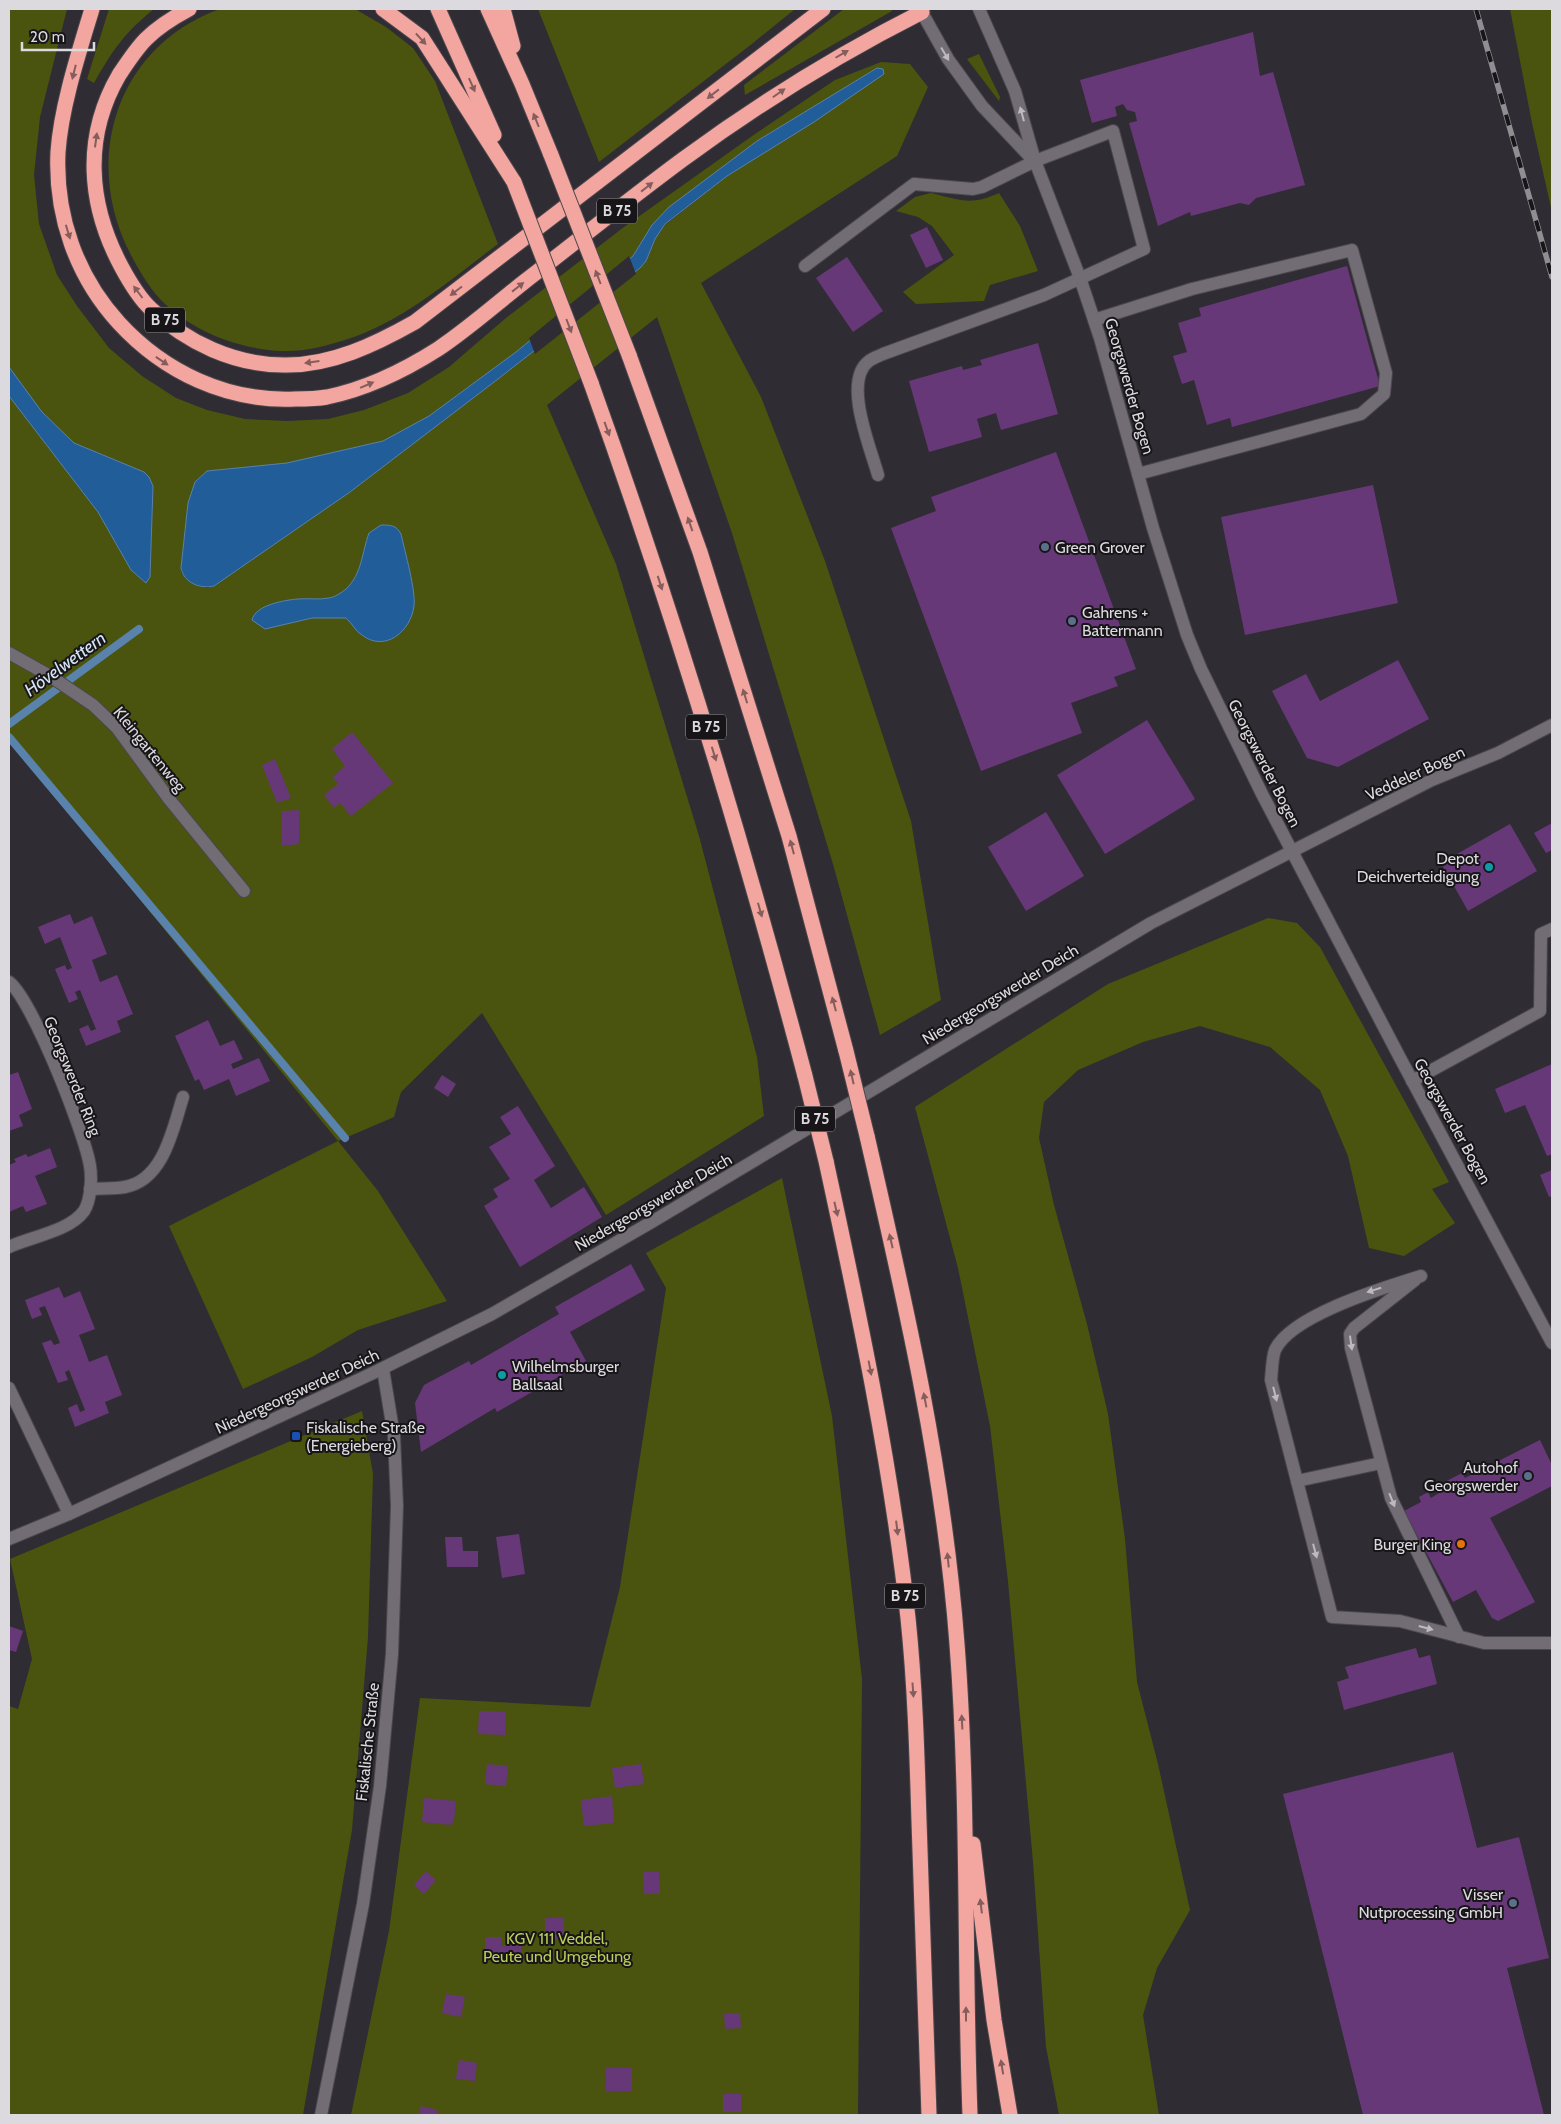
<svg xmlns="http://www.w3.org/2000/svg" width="1561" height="2124" font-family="Cabin,sans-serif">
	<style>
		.green { fill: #4b540e; fill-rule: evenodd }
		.water { fill: #215d98; stroke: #5982ad }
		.pier { fill: #302c33 }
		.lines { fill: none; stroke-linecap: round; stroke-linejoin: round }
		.stream { stroke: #5982ad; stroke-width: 8 }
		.building { fill: #663878 }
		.minor-casing { stroke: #4b474d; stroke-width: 14 }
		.highway-casing { stroke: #4b474d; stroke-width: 17 }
		.minor { stroke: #726d75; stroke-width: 12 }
		.highway { stroke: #f3a59f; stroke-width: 15 }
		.rail-casing { stroke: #918d93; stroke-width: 5.5 }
		.rail { stroke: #171518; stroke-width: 4; stroke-dasharray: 11; stroke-linecap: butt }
		.highway-bridge-casing { stroke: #4b474d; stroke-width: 17; stroke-linecap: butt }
		.highway-bridge { stroke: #f3a59f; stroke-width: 15 }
		.oneway { fill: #855d5c }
		.oneway2 { fill: #bdb9bf }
		.service-dot { fill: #5c6f8a; stroke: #171518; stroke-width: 2 }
		.culture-dot { fill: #0f9aa8; stroke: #171518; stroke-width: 2 }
		.transit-dot { fill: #1a4fb4; stroke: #171518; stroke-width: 2 }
		.food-dot { fill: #e8710a; stroke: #171518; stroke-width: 2 }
		.labels { text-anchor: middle; stroke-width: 4; stroke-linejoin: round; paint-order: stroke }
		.shield { fill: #171518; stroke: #a29fa3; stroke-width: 1 }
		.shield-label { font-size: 15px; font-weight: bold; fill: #dddadf }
		.street-label { font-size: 16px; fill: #dddadf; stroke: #171518 }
		.poi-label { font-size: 16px; fill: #dddadf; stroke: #171518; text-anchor: start }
		.park-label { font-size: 16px; fill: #bccd58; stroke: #171518 }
		.water-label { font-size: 18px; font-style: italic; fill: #d6e5f6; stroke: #171518 }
	</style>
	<rect width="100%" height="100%" fill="#302c33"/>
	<!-- green -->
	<g class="green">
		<path d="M9,9h58l-27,108 -6,58 5,49 18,51 20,31 32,42 33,28 34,22 31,12 38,9 42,2 41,-2 36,-9 44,-17 41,-26 57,-49 118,-91 131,-93 80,-54 46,-18 29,2 18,23 -31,69 -196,127 60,114 64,164 86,260 30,179 -61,35 -47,-171 -101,-331 -75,-216 -110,88 69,159 83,272 58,221 7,59 -158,99 -124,-202 -81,79 -7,25 -56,24 40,50 69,110 -89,29 -46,27 -69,32 -74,-163 169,-85 -329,-401v-344l89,116 33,58 15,13 4,-6 3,-91 -9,-14 -70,-29 -33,-31 -32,-45zM877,68l6,1 -69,53 -87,54 -62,49 -10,14 -9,22 -6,7 -142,111 -148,113 -136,94 -8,2 -24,-14 -1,-6 7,-65 7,-21 12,-11 80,-8 96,-22 16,-7 30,-18 87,-64 117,-96 7,-12 117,-103z"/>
		<path d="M109,9h45c-29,23 -42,42 -60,74l-7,-4z"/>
		<path d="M220,9h135l31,18 27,21 22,33 63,163c-47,35 -95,78 -153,96 -19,6 -42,12 -63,11 -44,-2 -91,-20 -122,-52 -12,-13 -21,-29 -29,-44 -50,-94 -15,-209 89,-246z"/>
		<path d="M538,9h257l-42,34 -154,119z"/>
		<path d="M844,9h46l2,2 -147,84 -1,-10z"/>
		<path d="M1510,9h42v203l-20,-89z"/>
		<path d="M979,54l21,43 -1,4 -32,-42z"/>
		<path d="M931,193c30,7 39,13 68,0l21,33 18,45 -48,14 -6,16 -68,3 -13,-12 51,-37 -22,-29 -14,-9 -22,-6 19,-14z"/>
		<path d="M1268,918l29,5 23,24 129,235 -17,7 23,34 -51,33 -35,-8 -21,-92 -28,-66 -50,-43 -70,-21 -57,16 -65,28 -34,32 -5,36 15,67 33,119 21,90 17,125 12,143 21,82 32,146 -33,58 -14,47 16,100h-100l-13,-68 -13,-185 -25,-281 -18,-155 -32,-158 -43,-161 193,-123z"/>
		<path d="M782,1178l50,238 30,263 -4,436h-507l38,-184 31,-233 170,9 30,-120 46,-299 -20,-35z"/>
		<path d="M362,1411l11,63 -5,163 -16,193 -49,285h-294v-409l9,3 14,-50 -22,-100z"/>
	</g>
	<!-- water -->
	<g class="water">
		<path d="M877,68l6,1 1,5 -70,48 -87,54 -62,48 -10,15 -9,22 -6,7 -142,111 -148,113 -136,94c-14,3 -30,-3 -33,-18l7,-65 7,-21 12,-11 80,-8 96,-22 46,-25 87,-64 117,-96 19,-31 17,-18 88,-66z"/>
		<path d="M9,367l33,45 32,31 70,29 5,5 4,9 -3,91 -4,6 -15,-13 -33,-58 -89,-116z"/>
		<path d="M381,525c10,0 15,0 20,9 4,18 15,57 13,72 -3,25 -29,47 -52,29 -7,-4 -10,-12 -16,-17h-34l-47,11 -13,-9c3,-15 33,-20 46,-21 10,-1 21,1 31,-1 6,-1 12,-5 17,-9 16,-15 16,-37 23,-56z"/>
	</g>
	<!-- pier -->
	<path class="pier" d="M629,256l7,18 -101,80 -6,-16z"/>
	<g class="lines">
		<!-- stream -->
		<g class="stream">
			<path d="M9,724l130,-95"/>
			<path d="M9,737l336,401"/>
		</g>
	</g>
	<!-- building -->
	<g class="building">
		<path d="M1253,32l7,44 13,-4 32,113 -49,13 -7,7 -9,-2 -49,13 -1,-4 -32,14 -29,-103 8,-2 -2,-9 -8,-2 -4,-6 -8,3 2,9 -25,7 -12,-43z"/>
		<path d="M927,227l16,33 -17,8 -16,-33z"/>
		<path d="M847,257l36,54 -30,21 -37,-54z"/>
		<path d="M1347,266l33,120 -148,41 -2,-9 -23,7 -13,-45 -12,4 -9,-28 14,-4 -9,-29 23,-7 -2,-8z"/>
		<path d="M1038,343l20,71 -57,16 -5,-17 -19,6 5,18 -53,15 -20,-71 53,-15 1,4 19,-5 -2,-5z"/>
		<path d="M1056,452l80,217 -22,8 4,9 -47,17 11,30 -101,38 -90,-243 45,-17 -5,-14z"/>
		<path d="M1373,485l25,118 -153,32 -24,-118z"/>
		<path d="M1398,660l31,59 -91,48 -31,-9 -35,-67 34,-17 14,27z"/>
		<path d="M1147,720l48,79 -90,55 -48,-79z"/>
		<path d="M352,732l41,51 -42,33 -11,-13 -6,5 -10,-13 14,-11 -5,-7 12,-11 -13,-17z"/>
		<path d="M275,759l16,39 -14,5 -15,-38z"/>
		<path d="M299,810v34l-17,2v-35z"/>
		<path d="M1046,812l38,64 -58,35 -38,-64z"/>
		<path d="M1552,823v27l-6,3 -12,-20z"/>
		<path d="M1510,824l27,47 -69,40 -27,-48z"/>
		<path d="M70,914l4,10 18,-8 15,38 -15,6 8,22 17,-7 16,39 -16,7 4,11 -35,14 -7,-17 9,-4 3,6 5,-2 -8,-19 -8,-20 -5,2 3,7 -9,4 -14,-34 10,-4 2,5 5,-2 -12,-31 -15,7 -7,-17z"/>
		<path d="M208,1020l12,26 14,-6 9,19 -12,5 2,5 26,-11 11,23 -34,15 -7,-17 -25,11 -5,-11 -4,2 -20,-45z"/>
		<path d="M1552,1064v90l-5,2 -22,-51 -20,8 -10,-24z"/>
		<path d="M18,1072l14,37 -13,6 4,11 -14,5v-56z"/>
		<path d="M442,1075l14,9 -8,13 -14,-9z"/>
		<path d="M518,1106l37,60 -21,14 17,28 33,-21 18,30 -82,50 -36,-61 14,-9 -5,-8 17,-10 -21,-32 22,-13 -11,-17z"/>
		<path d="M50,1148l7,19 -22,9 12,28 -21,8 -3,-6 -14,6v-47l7,-3 -2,-3 12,-5 2,3z"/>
		<path d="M1552,1170v26l-3,1 -9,-22z"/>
		<path d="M631,1264l14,26 -75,42 16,29 -89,51 -2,-4 -74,44 -6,-49 9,-18 45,-24 2,4 88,-51 -4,-7z"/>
		<path d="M59,1287l5,11 16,-7 15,38 -16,6 5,13 5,14 18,-7 15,40 -17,7 4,11 -34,14 -7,-19 9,-4 3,8 5,-2 -16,-40 -4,2 3,8 -10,3 -16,-40 9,-3 3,5 6,-2 -15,-37 -6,2 3,7 -10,4 -7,-19z"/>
		<path d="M1540,1440l12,25v21l-62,32 45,84 -37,19 -6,-3 -16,-28 -23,12 -49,-91 17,-9 -2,-5 9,-5 3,6 11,-7 -3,-6 23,-12 3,5z"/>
		<path d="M519,1534l6,40 -23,4 -6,-41z"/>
		<path d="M445,1537h17l1,14h15v16h-31z"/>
		<path d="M9,1626l14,5 -7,21 -7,-2z"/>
		<path d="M1416,1648l3,10 11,-3 7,29 -93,26 -7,-28 12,-4 -4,-11z"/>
		<path d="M479,1711l27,1 -1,23 -27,-1z"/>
		<path d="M1453,1752l24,96 42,-11 30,121 -42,10 37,147h-181l-80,-321z"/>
		<path d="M487,1764l21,2 -2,20 -21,-2z"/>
		<path d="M641,1764l3,20 -29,4 -3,-20z"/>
		<path d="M612,1796l2,27 -30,3 -3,-26z"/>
		<path d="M424,1798l32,3 -2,20 -4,4 -28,-3z"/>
		<path d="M426,1871l10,9 -12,14 -10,-9z"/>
		<path d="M643,1872h16l1,22h-16z"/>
		<rect x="545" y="1918" width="19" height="21"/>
		<path d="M485,1937h17l-1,8h20v14l-26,-1v-5h-10z"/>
		<path d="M446,1994l19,3 -4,20 -19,-4z"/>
		<path d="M740,2013l1,15 -16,1 -1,-15z"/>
		<path d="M459,2060l18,3 -2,18 -19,-2z"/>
		<rect x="606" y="2068" width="26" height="23"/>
		<rect x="723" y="2094" width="18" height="18"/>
		<path d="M421,2106l17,4 -1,5h-18z"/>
	</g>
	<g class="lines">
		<!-- minor casing -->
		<g class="minor-casing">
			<g id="minor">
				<path d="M920,9l28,50 34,47 51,54"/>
				<path d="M979,9l36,82 20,70 45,117 20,60 53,190 34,107 14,34 61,125 137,262 153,287"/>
				<path d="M805,266l109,-82 59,5 9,-2 53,-26 78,-30 31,118 -100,46 -161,59c-4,2 -10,4 -14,7 -27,20 2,88 9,114"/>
				<path d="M1094,320l98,-31 160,-39 34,123 -2,21 -23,20 -223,60"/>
				<path d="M9,653l41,23 43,29 24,23 52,71 75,92"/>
				<path d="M9,982c23,17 76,152 81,184 2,12 1,34 -6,45 -14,20 -54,26 -75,36"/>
				<path d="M1412,1081l128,-70 1,-77 11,-5"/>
				<path d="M90,1189c12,-1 24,0 35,-2 39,-7 48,-59 58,-90"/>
				<path d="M1421,1276c-35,11 -130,39 -146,74 -3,8 -3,21 -4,30l61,237 68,4 84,22h68"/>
				<path d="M1415,1280l-61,48 -4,6 1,14 40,150 68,139"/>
				<path d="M9,1388l60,126"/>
				<path d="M1297,1481l84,-18"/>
				<path d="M9,1539l60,-25 302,-140 121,-60 158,-91 501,-300 281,-143 66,-27 54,-28"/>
				<path d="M321,2115l42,-211 17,-118 12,-132 5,-148 -3,-70 -11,-67"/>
			</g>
		</g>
		<!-- highway casing -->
		<g class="highway-casing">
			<g id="highway">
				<path d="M92,9c-13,43 -31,98 -34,143 -3,63 18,124 61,171 45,49 108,79 176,76 10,0 21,0 32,-2 39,-8 78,-27 111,-48 30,-20 58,-45 86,-67 53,-41 104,-82 158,-122 76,-56 155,-105 240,-148"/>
				<path d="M189,9c-15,8 -30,17 -43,30 -10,10 -19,24 -27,36 -36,62 -31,129 2,191 8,15 18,32 30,43 36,34 84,56 133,56 47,1 92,-21 131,-43l408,-313"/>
				<path d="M383,9l39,29 92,144"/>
				<path d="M438,9l56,126"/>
				<path d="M488,9l34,75 29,71"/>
				<path d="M503,9l10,37"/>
				<path d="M629,355l71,197 89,284 57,215"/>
				<path d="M591,383c82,228 152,459 214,693"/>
				<path d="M867,1136c39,169 77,335 90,508 12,157 7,314 13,471"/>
				<path d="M826,1161c33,152 65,303 82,457 7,67 9,135 11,203 4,98 7,196 10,294"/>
				<path d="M973,1844l21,176 16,95"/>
			</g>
		</g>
		<!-- minor -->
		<use href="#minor" class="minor"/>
		<!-- highway -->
		<use href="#highway" class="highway"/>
		<!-- rail casing -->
		<g class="rail-casing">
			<path id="rail" d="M1476,9l76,268"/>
		</g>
		<!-- rail -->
		<use href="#rail" class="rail"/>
		<!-- highway-bridge casing -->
		<g class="highway-bridge-casing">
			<g id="highway-bridge">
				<path d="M551,155l78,200"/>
				<path d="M514,182l77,201"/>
				<path d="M846,1051l21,85"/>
				<path d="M805,1076l21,85"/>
			</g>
		</g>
		<!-- highway-bridge -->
		<use href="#highway-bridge" class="highway-bridge"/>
	</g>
	<!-- one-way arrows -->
	<defs><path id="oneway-solid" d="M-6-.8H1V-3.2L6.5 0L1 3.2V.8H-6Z" transform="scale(1.25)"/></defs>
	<g class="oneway">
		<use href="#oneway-solid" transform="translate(421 39) rotate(47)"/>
		<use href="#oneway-solid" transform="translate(842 54) rotate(-30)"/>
		<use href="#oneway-solid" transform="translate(74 72) rotate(104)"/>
		<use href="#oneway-solid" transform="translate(472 85) rotate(66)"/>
		<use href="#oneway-solid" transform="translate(779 93) rotate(-35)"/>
		<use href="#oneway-solid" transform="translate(713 94) rotate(142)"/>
		<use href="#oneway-solid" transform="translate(536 120) rotate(-112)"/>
		<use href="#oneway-solid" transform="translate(96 140) rotate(-82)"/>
		<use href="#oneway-solid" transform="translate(647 187) rotate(-38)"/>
		<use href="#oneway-solid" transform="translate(68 232) rotate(73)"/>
		<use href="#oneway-solid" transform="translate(598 277) rotate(-111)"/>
		<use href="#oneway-solid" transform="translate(518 287) rotate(-38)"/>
		<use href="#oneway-solid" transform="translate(456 291) rotate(143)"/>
		<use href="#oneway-solid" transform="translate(138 292) rotate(-127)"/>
		<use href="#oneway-solid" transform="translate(569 326) rotate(69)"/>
		<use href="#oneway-solid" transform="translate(162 361) rotate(34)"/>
		<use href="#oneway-solid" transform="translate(312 362) rotate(172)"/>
		<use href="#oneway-solid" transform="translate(367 385) rotate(-23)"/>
		<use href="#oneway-solid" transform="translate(607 429) rotate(70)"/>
		<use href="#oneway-solid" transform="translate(690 524) rotate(-109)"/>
		<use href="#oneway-solid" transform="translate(660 583) rotate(72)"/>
		<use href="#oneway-solid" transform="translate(745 696) rotate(-107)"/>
		<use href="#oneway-solid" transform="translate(714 754) rotate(73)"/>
		<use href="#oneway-solid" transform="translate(792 847) rotate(-105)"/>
		<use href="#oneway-solid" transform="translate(760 910) rotate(74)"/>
		<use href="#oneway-solid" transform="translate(834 1004) rotate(-105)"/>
		<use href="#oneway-solid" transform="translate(852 1077) rotate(-103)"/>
		<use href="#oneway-solid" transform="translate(836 1209) rotate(77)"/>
		<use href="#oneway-solid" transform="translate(891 1241) rotate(-103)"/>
		<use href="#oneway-solid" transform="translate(870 1368) rotate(79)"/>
		<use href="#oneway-solid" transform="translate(925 1400) rotate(-101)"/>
		<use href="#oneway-solid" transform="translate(897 1528) rotate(83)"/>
		<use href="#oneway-solid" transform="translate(948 1560) rotate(-96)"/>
		<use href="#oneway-solid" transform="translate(913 1690) rotate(86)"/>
		<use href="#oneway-solid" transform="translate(962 1722) rotate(-93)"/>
		<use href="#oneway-solid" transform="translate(981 1906) rotate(-97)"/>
		<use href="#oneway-solid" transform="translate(966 2014) rotate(-90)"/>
		<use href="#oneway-solid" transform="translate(1002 2067) rotate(-99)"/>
	</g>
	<g class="oneway2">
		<use href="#oneway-solid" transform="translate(945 54) rotate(59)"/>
		<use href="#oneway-solid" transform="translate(1022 114) rotate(-105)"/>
		<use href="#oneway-solid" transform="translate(1374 1290) rotate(163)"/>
		<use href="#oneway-solid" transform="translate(1351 1343) rotate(82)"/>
		<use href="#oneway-solid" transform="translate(1275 1394) rotate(76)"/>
		<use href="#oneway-solid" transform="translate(1392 1500) rotate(68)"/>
		<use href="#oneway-solid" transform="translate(1315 1551) rotate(75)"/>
		<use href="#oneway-solid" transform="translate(1426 1628) rotate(15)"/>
	</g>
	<!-- markers -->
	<g class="service-dot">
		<circle cx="1045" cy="547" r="5"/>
		<circle cx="1072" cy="621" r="5"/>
		<circle cx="1528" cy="1476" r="5"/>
		<circle cx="1513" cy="1903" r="5"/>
	</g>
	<g class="culture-dot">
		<circle cx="1489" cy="867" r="5"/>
		<circle cx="502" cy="1375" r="5"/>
	</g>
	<rect class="transit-dot" x="291" y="1431" width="10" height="10" rx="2.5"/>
	<circle class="food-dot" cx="1461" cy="1544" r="5"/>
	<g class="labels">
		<!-- shield labels -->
		<g class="shield">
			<rect x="597" y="198.5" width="40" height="25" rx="4"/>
			<rect x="145" y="307.5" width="40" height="25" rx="4"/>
			<rect x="686" y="714.5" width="40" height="25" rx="4"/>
			<rect x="795" y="1106.5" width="40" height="25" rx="4"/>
			<rect x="885" y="1583.5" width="40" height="25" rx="4"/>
		</g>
		<g class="shield-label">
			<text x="617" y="216">B 75</text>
			<text x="165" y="325">B 75</text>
			<text x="706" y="732">B 75</text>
			<text x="815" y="1124">B 75</text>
			<text x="905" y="1601">B 75</text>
		</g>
		<!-- street labels -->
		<g class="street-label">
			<text transform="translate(1130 386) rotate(74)" y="6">Georgswerder Bogen</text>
			<text transform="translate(150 749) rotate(51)" y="6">Kleingartenweg</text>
			<text transform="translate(1265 763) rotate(63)" y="6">Georgswerder Bogen</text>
			<text transform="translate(1415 773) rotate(-25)" y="6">Veddeler Bogen</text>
			<text transform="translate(1000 994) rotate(-31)" y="6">Niedergeorgswerder Deich</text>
			<text transform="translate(73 1076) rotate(68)" y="6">Georgswerder Ring</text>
			<text transform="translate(1453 1121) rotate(61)" y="6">Georgswerder Bogen</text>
			<text transform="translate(653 1202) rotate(-30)" y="6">Niedergeorgswerder Deich</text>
			<text transform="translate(297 1391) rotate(-25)" y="6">Niedergeorgswerder Deich</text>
			<text transform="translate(367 1742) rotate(-84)" y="6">Fiskalische Straße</text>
		</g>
		<!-- poi labels -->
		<g class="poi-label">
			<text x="1055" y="553">Green Grover</text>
			<text x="1082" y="618">Gahrens +<tspan x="1082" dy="18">Battermann</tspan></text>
			<text x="1479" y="864" text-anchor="end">Depot<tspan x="1479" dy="18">Deichverteidigung</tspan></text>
			<text x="512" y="1372">Wilhelmsburger<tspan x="512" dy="18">Ballsaal</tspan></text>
			<text x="306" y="1433">Fiskalische Straße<tspan x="306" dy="18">(Energieberg)</tspan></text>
			<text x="1518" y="1473" text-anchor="end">Autohof<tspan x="1518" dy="18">Georgswerder</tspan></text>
			<text x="1451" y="1550" text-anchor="end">Burger King</text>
			<text x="1503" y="1900" text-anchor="end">Visser<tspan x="1503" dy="18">Nutprocessing GmbH</tspan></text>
		</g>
		<!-- park labels -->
		<g class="park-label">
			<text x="557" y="1944">KGV 111 Veddel,<tspan x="557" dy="18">Peute und Umgebung</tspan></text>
		</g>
		<!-- water labels -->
		<g class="water-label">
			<text transform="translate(65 664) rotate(-36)" y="6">Hövelwettern</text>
		</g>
	</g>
	<!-- border -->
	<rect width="1561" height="2124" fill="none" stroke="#dddadf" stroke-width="20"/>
	<!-- scale -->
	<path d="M22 42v8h72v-8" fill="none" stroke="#dddadf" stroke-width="2.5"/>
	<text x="30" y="42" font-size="15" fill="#dddadf" stroke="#171518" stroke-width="4" paint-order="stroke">20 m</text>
</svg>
